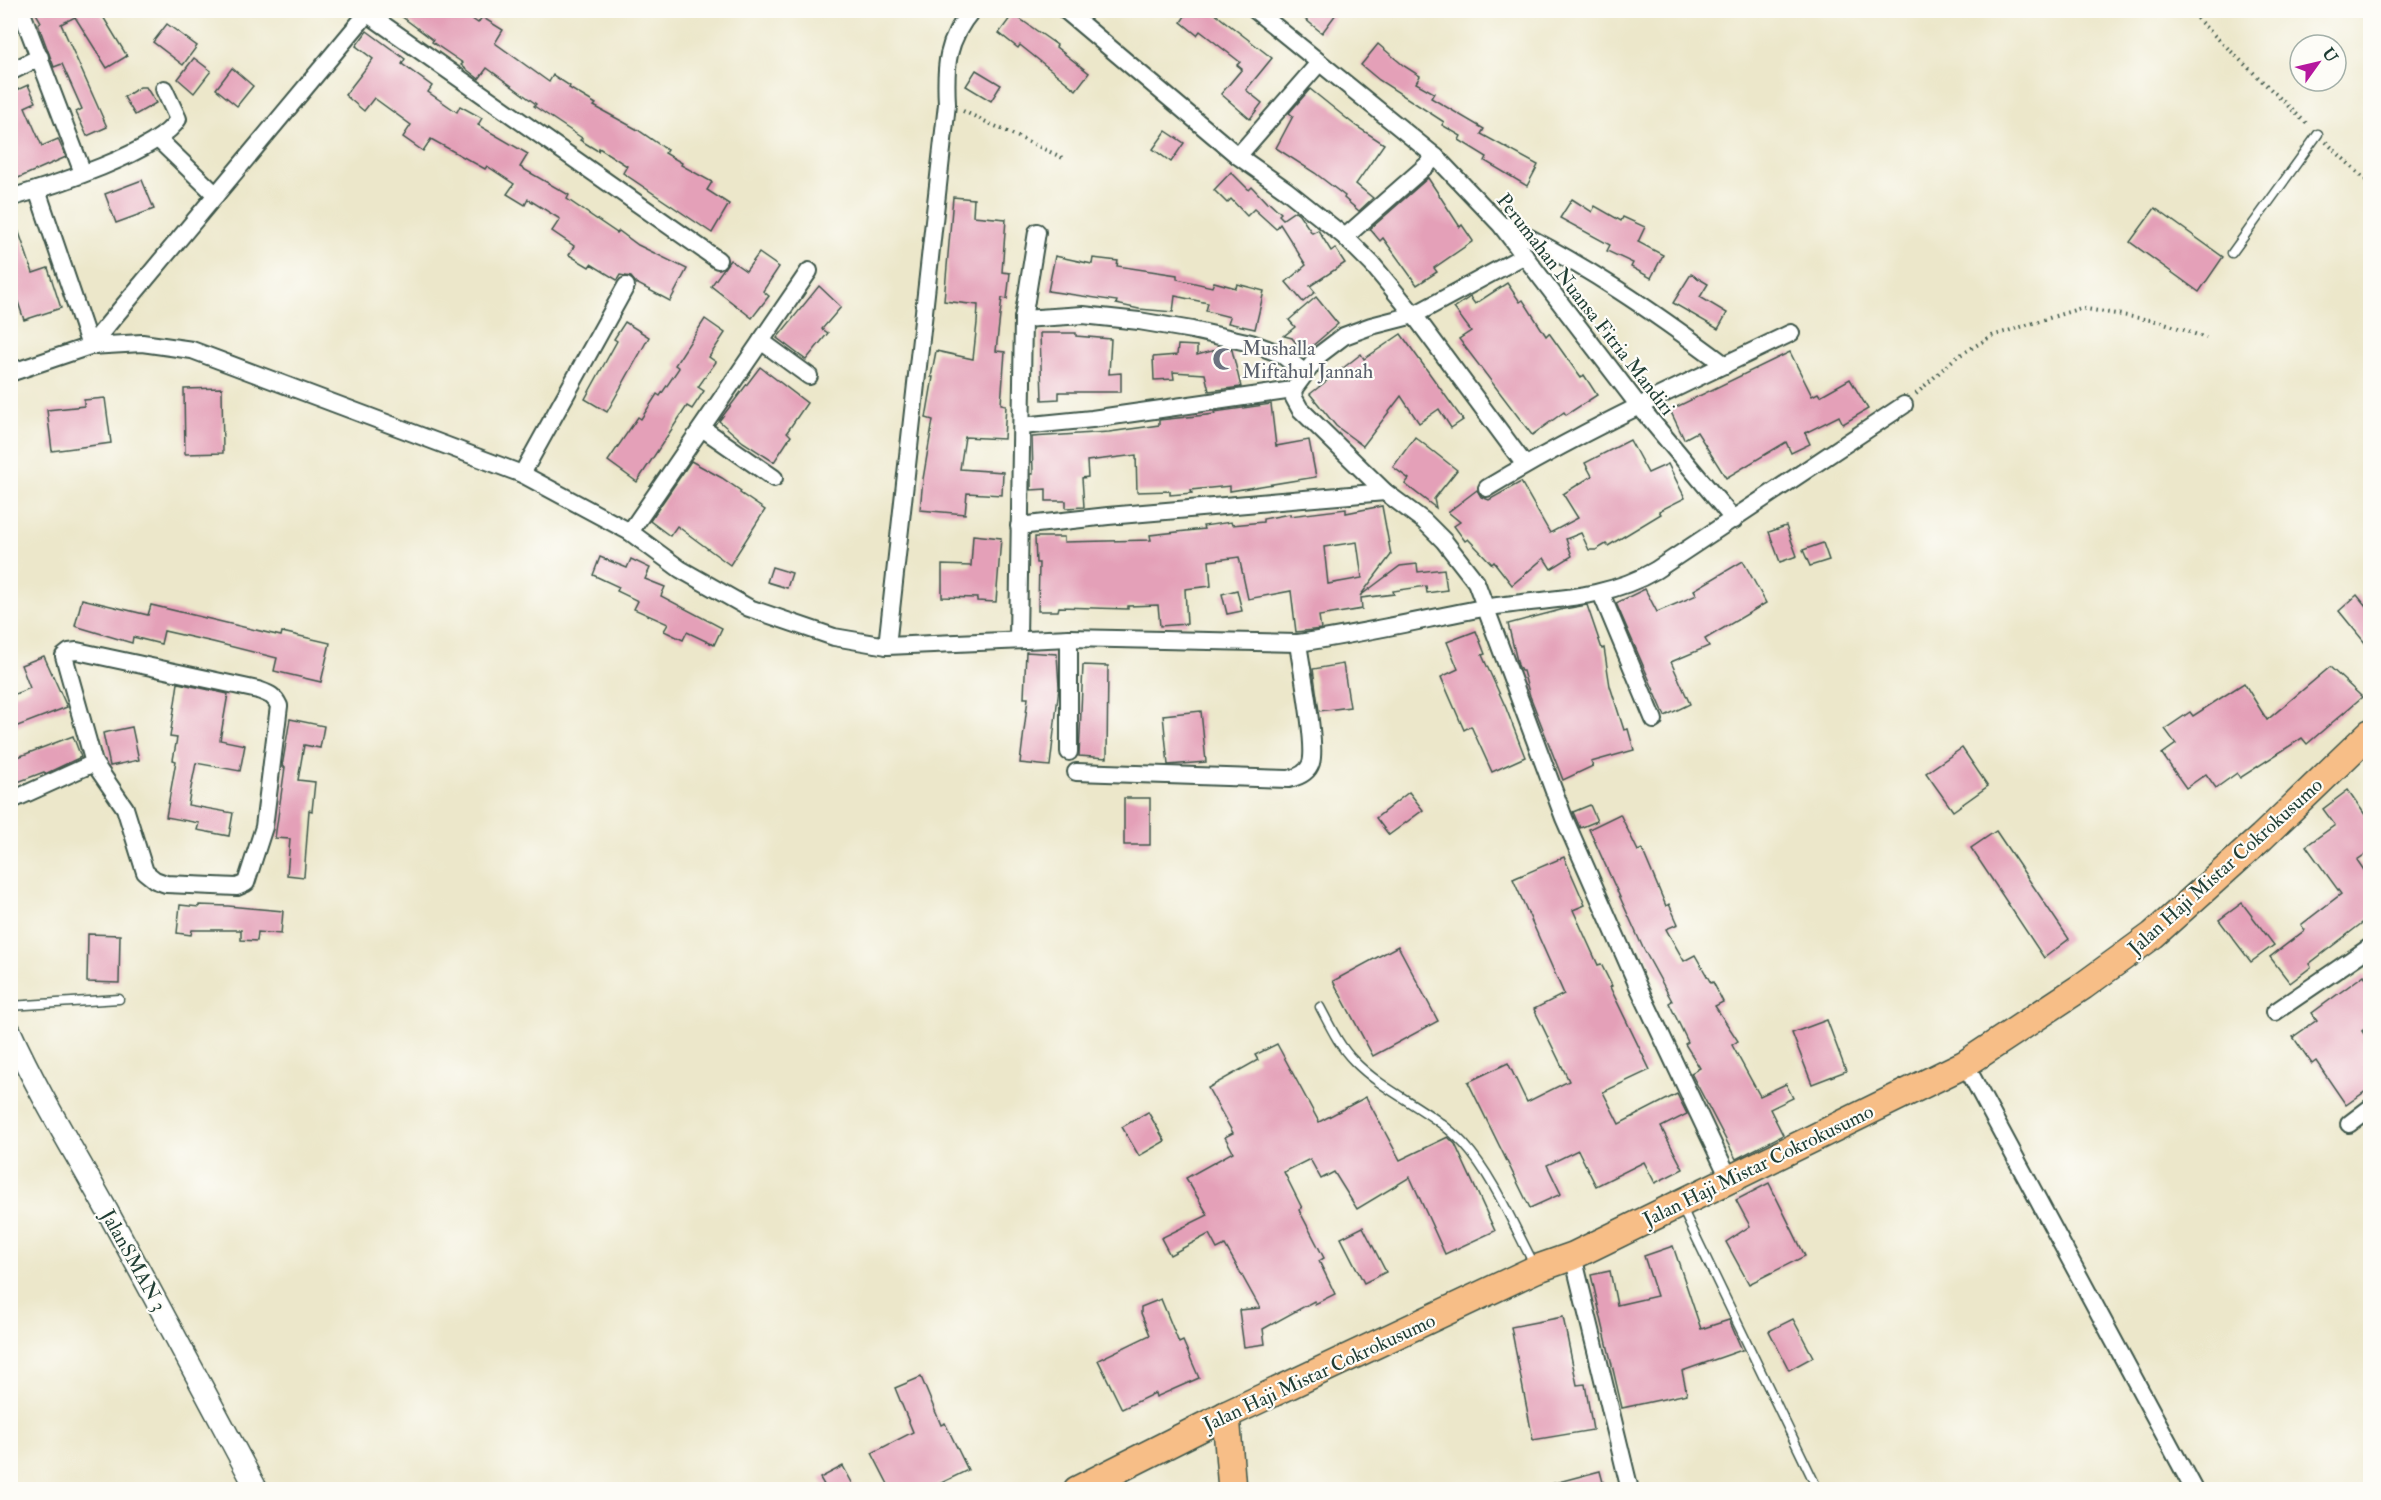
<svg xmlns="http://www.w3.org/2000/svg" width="2381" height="1500" font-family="'IM FELL Double Pica',serif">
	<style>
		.building { fill: #e4a0b8; fill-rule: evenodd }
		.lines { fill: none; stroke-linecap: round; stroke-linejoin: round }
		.service-casing { stroke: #3e564a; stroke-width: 11 }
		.minor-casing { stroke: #3e564a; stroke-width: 20 }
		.tertiary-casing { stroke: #3e564a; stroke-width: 24 }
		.primary-casing { stroke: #3e564a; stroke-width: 30 }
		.path { stroke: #3e564a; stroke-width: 4; stroke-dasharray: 1.5 4.5; stroke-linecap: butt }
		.service { stroke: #fff; stroke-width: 8 }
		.minor { stroke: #fff; stroke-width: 16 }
		.tertiary { stroke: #fff; stroke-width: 21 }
		.primary { stroke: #f7be87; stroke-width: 27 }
		.labels { text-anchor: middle; stroke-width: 4.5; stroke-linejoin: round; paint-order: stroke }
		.street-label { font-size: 20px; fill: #1f3d34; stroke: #fdfcf7 }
		.worship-label { font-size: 20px; fill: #5b616d; stroke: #fdfcf7; text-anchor: start }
	</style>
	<rect width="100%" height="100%" fill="#fdfcf7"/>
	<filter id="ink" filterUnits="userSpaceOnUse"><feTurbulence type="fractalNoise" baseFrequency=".0167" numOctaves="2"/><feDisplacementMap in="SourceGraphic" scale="12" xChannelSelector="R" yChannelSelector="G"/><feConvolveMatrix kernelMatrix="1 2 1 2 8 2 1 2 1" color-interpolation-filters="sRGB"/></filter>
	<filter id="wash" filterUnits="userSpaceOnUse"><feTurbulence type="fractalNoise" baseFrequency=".008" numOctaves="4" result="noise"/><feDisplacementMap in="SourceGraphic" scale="24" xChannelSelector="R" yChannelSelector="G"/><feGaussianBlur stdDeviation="1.35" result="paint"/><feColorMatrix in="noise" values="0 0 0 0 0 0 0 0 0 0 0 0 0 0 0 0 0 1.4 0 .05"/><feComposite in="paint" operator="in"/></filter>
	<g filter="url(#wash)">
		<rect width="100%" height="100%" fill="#ece7ca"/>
		<g id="blocks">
			<!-- building -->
			<g class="building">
				<path d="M34,10h65l28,46 -20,12 -32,-51 -14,7 46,103 -20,9 -11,-24 6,-3 -20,-45 -8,3 -16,-43 3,-2z"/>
				<path d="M393,10h66l19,13 4,-6 21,13 -8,13 54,39 4,-7 17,11 -1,2 27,16 -2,2 44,24 29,20 -2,3 17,10 -1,2 31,17 -5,8 22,14 -17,29 -89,-60 4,-7 -28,-18 -1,3 -18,-11 2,-2 -48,-32 2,-2 -49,-36 -8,11 -18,-14 2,-2 -31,-21 1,-2z"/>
				<path d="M1189,10h21l62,48 -26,32 16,13 -12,16 -29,-25 21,-25 -5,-4 3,-3 -40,-31 -3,4 -16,-13z"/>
				<path d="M1294,10h45l-17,23z"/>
				<path d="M1013,14l44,31 -1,2 33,26 -13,17 -56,-45 -2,3 -19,-15z"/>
				<path d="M167,24l30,22 -14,19 -30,-23z"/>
				<path d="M367,31l38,28 -3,5 30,22 -4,6 29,20 3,-6 22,12 -4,7 50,29 -8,13 49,28 -2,4 50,34 2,-2 19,14 49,24 -17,32 -34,-18 -5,-6 -11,-2 -3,5 -26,-16 -2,3 -20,-12 5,-9 -22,-15 8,-12 -32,-20 -3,6 -18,-11 7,-10 -27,-18 -2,3 -54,-30 -8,12 -20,-14 8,-12 -37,-27 -10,13 -19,-16 28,-36 -17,-13z"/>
				<path d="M1378,44l26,22 16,10 -4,7 18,10 -3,5 53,31 -3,5 57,31 -11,21 -42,-25 2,-4 -28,-17 2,-4 -19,-11 2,-3 -65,-42 -18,-15z"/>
				<path d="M194,58l17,13 -17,22 -16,-14z"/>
				<path d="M232,68l21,18 -16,20 -21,-17z"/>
				<path d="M976,70l25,15 -10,16 -25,-15z"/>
				<path d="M10,82h3l4,8 11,-5 8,17 -11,5 17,39 16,-7 8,18 -50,22 -6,-11z"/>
				<path d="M140,87h6l10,16 -21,12 -11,-18z"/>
				<path d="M1310,89l46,37 28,18 -28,40 17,14 -14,13 -15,-13 1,-2 -30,-23 -39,-25 17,-32 -4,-3z"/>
				<path d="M1166,131l18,12 -13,19 -18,-13z"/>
				<path d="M1231,172l18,18 3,-3 15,16 2,-1 12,11 -2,2 4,4 12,-8 4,3 13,19 6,-3 13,21 4,-3 10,15 -35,23 5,6 -12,10 -17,-20 20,-17 -26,-41 -4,5 -22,-20 -7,7 -16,-17 -4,4 -13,-13z"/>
				<path d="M1428,178l32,49 2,-2 11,16 -39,27 3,4 -20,13 -34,-47 -3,3 -10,-12z"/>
				<path d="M142,180l12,29 -38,14 -11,-29z"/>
				<path d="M953,197l21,2 -1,17 33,3 -4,53 8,1 -3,26 -5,-1 -6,53 9,1 -4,52 5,1 -2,34 -39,-2 -5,32 43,3 -1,23 -35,-2 -2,21 -45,-4 3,-31 10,-59 -7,-2 7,-41h-2l5,-26 37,8 4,-36 1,-18 -34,-4z"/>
				<path d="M1572,199l20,13 3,-6 26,15 2,-4 22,10 -7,15 25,13 -12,23 -20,-11 2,-4 -26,-12 3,-6 -50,-27z"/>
				<path d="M2155,208l68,49 -24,35 -69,-50z"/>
				<path d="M10,215h3l20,58 15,-5 13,40 -37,12 -13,-39 4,-1 -5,-12z"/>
				<path d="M759,253l20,14 -16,24 6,5 -17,22 -41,-32 19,-26 16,11z"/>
				<path d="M1055,256l37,8 1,-6 25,3 -1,5 60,9v4l35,8 2,-5 22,6 1,-4 27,7 -9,38 -27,-6 2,-6 -24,-6 2,-8 -33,-7 -2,16 -34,-3 -23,-5 1,-3 -69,-10z"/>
				<path d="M1691,274l17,10 -8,13 27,16 -9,16 -45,-26z"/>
				<path d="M1507,283l13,19 3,-2 23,36 3,-3 32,45 3,-3 13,20 -31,20 -2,-3 -32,23 -73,-96 12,-8 -17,-23 16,-11 5,7z"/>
				<path d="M819,286l22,21 -19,22 6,4 -22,27 -29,-22z"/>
				<path d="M1316,297l22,27 -34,29 -12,-15 -8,-2 11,-9 -6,-7z"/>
				<path d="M705,319l20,14 -16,24 7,5 -18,25 6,4 -12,18 -5,-3 -50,76 -29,-21 30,-44 3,2 16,-25 3,2 19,-28 -4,-3z"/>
				<path d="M625,322l24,15 -42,75 -22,-13 32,-58 -3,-2z"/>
				<path d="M1040,333h36v3l35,3 -2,35 12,-1v19h-62v7l-17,1z"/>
				<path d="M1401,334l62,86 -12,8 -12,-19 -20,14 -18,-27 -38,50 -27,-20 -26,-32 51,-40 3,5z"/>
				<path d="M1178,345l19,1v9l26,-7 9,2 9,37 -32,4 -4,-17 -32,-2 1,7 -20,1 -1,-23 24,-2z"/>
				<path d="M1790,352l22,44 6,-3 2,3 30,-17 18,30 -25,15 -4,-8 -34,17 5,11 -19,9 -5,-11 -60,36 -29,-46 -13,7 -14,-29z"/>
				<path d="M760,367l47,36 -20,29 4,4 -17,26 -31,-20 -24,-21z"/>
				<path d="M222,388l1,65 -38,1 -1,-65z"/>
				<path d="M105,398l6,45 -59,8 -5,-41 37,-4v-6z"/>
				<path d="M1271,404l5,42 33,-6 7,37 -86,14v-5l-39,4 1,3 -22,2v-4l-33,1 -1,-37 -49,6 1,16 -6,1 2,29 -18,1v-7h-20v-12l-15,1v-16h2l-1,-37 77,-5 50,-7v-5l56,-6 -1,-2z"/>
				<path d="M1415,437l42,33 -23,29 2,9 -31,-24 4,-5 -16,-12z"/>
				<path d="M1630,440l18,33 20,-9 17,34 -26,13 2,3 -53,32 -2,-2 -10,6h-7l-8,-17 -15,6 6,17 -21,13 -7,-11 -32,27 -18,-23 -2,2 -24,-25 -3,2 -11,-15 6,-4 -12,-10 29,-22 4,7 8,3 32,-18 29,51 28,-15 -15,-24 29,-18 -7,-13z"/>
				<path d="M691,461l31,17 19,13 -1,2 25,17 -35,55 -53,-39 -7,10 -20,-15z"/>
				<path d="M1382,506l9,49 -31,41 40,-30 17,-2 1,8 26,-3 3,21 -20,3 -1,-7 -33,5 1,3 -33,4 1,11 -43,7 2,13 -25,3 -5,-41 -43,8 -9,-42 -30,4 2,25 -26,3 2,35 -27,2 -2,-21 -30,1v3l-69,-2 -1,4h-20l1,-48h-3l-1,-26h29v5l87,-2 -1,-5 54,-6 -1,-3 28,-4 1,3 31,-3v-3l27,-5v2l56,-7v4zM1357,542l5,36 -34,6 -4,-37z"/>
				<path d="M1786,526l11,30 -17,6 -11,-30z"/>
				<path d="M973,535l28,3 -5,64 -19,-1v-3l-35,-1v-32l29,1z"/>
				<path d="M1823,543l6,17 -19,6 -7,-16z"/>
				<path d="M600,557l27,11 4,-9 19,9 -5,11 20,8 -4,9 61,32 -8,17 -27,-13 -4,8 -19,-9 4,-7 -34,-15 4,-8 -21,-10 2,-4 -26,-12z"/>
				<path d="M1743,561l23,42 -61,36 4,7 -38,16 19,42 -25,12 -49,-113 29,-14 12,23 40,-17 -3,-5z"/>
				<path d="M772,567l20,6 -5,15 -20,-6z"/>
				<path d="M1237,590l5,21 -15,3 -5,-20z"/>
				<path d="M2357,595l13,16v38l-31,-38z"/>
				<path d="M82,599l66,16 3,-10 130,31 1,-4 48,11 -9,39 -47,-11 3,-13 -64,-16 -49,-11 -3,13 -28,-7 -1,6 -57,-17z"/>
				<path d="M1587,605l15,44 2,-1 6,38 14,44 4,-1 6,21 -43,12 2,4 -30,14 -33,-84 -7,-25h-2l-3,-6 -10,-41 56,-15z"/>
				<path d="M1476,631l9,23 -3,1 24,53 19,49 -33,15 -21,-46 -7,4 -23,-53 17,-8 -11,-27z"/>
				<path d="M1026,652l31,2 2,33 -9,79 -30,-3 8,-65h-4z"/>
				<path d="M44,656l23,51 -57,22v-33l20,-8 -9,-23z"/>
				<path d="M1343,664l7,43 -31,4 -6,-42z"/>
				<path d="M1083,665l25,1 -1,92 -28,-2z"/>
				<path d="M2330,667l32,30 -55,47 -5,-6 -62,40 -3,-5 -21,15 -10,-14 -20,14 -24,-34 14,-10 -11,-15 25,-17 3,4 51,-33 23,37z"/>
				<path d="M178,683l50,11 -8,46 25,5 -5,26 -44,-8 -5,25 -3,17 45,8 -4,23 -32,-6 2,-7 -33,-6 10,-56 -3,-1 4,-22 -7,-1z"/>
				<path d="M1201,711l5,51 -38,3 -5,-50z"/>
				<path d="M290,719l34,7 -4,22 -16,-3 -6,35 17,2 -3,29 -3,-1 -5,67 -17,-2 3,-36 -15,-1 10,-71h-3z"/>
				<path d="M132,727l7,33 -29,6 -7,-33z"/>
				<path d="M73,736l8,21 -36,17 -1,-2 -34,13v-25z"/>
				<path d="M1962,748l26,38 -35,25 -27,-38z"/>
				<path d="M2348,790l22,32v29l-13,9 13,19v38l-61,47 2,3 -21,16 -20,-26 35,-27 -4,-5 40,-31 -35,-48 29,-21 -12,-16z"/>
				<path d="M1409,792l14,18 -34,25 -13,-17z"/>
				<rect x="1124" y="798" width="26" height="47"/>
				<path d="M1590,805l7,16 -17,7 -7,-16z"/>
				<path d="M1620,814l18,37 4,-2 24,57 3,-2 9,20 -12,5 18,32 11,-6 16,28 2,-1 10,20 -8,4 23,35 -6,4 28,51 26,-12 7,14 -23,11 13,26 -47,24 -45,-86 9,-5 -15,-24 3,-2 -19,-39 3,-2 -29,-53 -54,-119z"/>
				<path d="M1996,831l73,108 -25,19 -73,-110z"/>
				<path d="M1564,857l21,48 -12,5 25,55 3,-1 11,22 -2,1 40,83 -47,22 16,32 58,-30 10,20 -26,13 22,42 -28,14 -11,-21 -48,24 -18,-36 -31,15 14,29 -31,14 -62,-126 40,-19 19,39 42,-21 -35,-72 30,-15 -51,-115z"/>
				<path d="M2242,903l32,42 -23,17 -32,-42z"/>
				<path d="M180,905l19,2v-2l29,1 55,5 -2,23 -23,-2 -1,9 -16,-1v-10h-49l-1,5 -14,-2z"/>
				<path d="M88,934l32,1 -1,48 -32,-1z"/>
				<path d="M1398,946l40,75 -65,35 -40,-75z"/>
				<path d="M2364,975l6,9v41l-8,6 8,12v45l-24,17 -30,-44 -4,3 -19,-27 24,-17 -5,-7z"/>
				<path d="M1827,1020l19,51 -34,13 -20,-51z"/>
				<path d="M1277,1044l42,78 47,-25 34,63 48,-23 7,7 40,87 -50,23 -35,-77 -53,32 -23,-37 -13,7 -11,-20 -26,13 18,36 -3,2 25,48 -5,3 16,33 -20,10 -1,-3 -51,28 2,15 -21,3 -5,-37 21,-2 -35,-63 -8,4 -8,-15 -39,21 -9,-17 47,-23 -22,-37 47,-26 -8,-15 8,-4 -25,-45 50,-28 -3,-5z"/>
				<path d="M1148,1112l17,29 -26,15 -17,-29z"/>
				<path d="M1769,1183l36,73 -56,28 -23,-42 24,-16 -14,-26z"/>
				<path d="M1363,1227l23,45 -22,11 -23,-45z"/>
				<path d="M1673,1246l28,83 28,-9 13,30 -60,21 5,23 -65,14 -31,-133 19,-4 7,34 40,-9 -13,-40z"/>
				<path d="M1161,1299l18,44 4,-2 16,37 -43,19 -1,-4 -33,16 -24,-49 52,-25 -9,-22v-6z"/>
				<path d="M1563,1317l14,68 8,-1 8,46 -60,10 -22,-113z"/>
				<path d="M1793,1319l20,38 -24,13 -20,-39z"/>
				<path d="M921,1377l20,48 4,-2 23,47 -41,20h-36l-19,-37 41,-21 -18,-44z"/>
				<path d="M843,1466l13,24h-29l-7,-12z"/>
				<path d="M1600,1471l5,19h-53l-1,-6z"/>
			</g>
		</g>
	</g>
	<g filter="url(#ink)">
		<use href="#blocks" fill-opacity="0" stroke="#3e564a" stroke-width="1.5"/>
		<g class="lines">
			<!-- service casing -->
			<g class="service-casing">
				<g id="service">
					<path d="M2232,253l86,-119"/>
					<path d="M10,1006l109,-7"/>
					<path d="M1320,1007c10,19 19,39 34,54 32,33 79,49 110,83 30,33 50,83 71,122"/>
					<path d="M1681,1206l137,284"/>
				</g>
			</g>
			<!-- minor casing -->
			<g class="minor-casing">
				<g id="minor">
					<path d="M21,10l62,163"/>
					<path d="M1065,10l173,146 48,34 59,47 27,27 42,51 111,150"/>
					<path d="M1255,10l181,147 64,67 139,182 95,114"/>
					<path d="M368,14l350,246"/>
					<path d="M10,72l30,-15"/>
					<path d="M158,139l58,56"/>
					<path d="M1238,156l81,-93"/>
					<path d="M37,190l53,156"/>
					<path d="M10,198c38,-11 150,-46 168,-79l-14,-30"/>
					<path d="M1506,226c80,39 148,86 219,139"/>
					<path d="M1345,237l91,-80"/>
					<path d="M1023,319l60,-4 56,6 53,9 59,13 30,11 24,19"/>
					<path d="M761,341l48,35"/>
					<path d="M90,346l280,-336"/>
					<path d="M10,373l80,-27 52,-3 50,7 330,124 108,58 50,37 69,39 85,29 53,9 182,-8 229,5c62,-9 123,-23 185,-35 60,-10 119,-6 173,-38l248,-165"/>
					<path d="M1293,390l1,8 6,11 85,83 39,29 20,20 32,41 88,236 73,166 92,194"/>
					<path d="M1022,426l70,-7 201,-29 26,-35 25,-19 27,-10 43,-11 111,-60"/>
					<path d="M702,428l72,50"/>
					<path d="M522,474l104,-188"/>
					<path d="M1487,488c98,-59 202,-106 304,-155"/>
					<path d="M1019,526l89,-10 277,-24"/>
					<path d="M630,532l179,-261"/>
					<path d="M1601,593l53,127"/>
					<path d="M1018,639l5,-320 14,-87"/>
					<path d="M887,646l60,-542c-2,-38 -1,-63 25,-94"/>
					<path d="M77,651l181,39c11,4 16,5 21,16l-15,121 -18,56 -9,4 -71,-3 -11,-4 -10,-8 -20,-64 -31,-45 -30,-107 5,-4z"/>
					<path d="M1069,752v-114"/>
					<path d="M1076,772l213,7c9,-2 19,-6 22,-16 6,-19 -10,-96 -13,-120"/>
					<path d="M10,801l84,-38"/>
					<path d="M2275,1012l95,-65"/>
					<path d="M1965,1064l229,426"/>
					<path d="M2349,1124l21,-16"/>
					<path d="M1573,1256l57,234"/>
				</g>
			</g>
			<!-- tertiary casing -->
			<g class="tertiary-casing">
				<path id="tertiary" d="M10,1031c29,64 66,123 100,185 50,91 98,182 147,274"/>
			</g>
			<!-- primary casing -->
			<g class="primary-casing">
				<g id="primary">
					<path d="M1226,1415l6,75"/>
					<path d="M1077,1490l149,-75 310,-146 37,-13 392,-192 118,-78 70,-51 109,-98 108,-104"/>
				</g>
			</g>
			<!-- path -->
			<g class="path">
				<path d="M2188,10l121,116"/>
				<path d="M963,111l100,47"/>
				<path d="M2326,142l44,42"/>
				<path d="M1916,394l39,-36 37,-22 89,-28 81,14 44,16"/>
			</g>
			<!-- service -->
			<use href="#service" class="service"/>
			<!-- minor -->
			<use href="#minor" class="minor"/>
			<!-- tertiary -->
			<use href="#tertiary" class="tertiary"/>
			<!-- primary -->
			<use href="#primary" class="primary"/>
		</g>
	</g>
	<!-- icons -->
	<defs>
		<g id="mosque-bare" transform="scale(1.8)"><path d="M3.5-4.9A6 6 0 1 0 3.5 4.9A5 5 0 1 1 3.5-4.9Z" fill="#6b7280" stroke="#fdfcf7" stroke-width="2.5" paint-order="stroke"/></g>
	</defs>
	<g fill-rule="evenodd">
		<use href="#mosque-bare" x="1224" y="359"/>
	</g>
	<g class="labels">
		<!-- street labels -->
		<g class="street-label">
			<text transform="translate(1586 304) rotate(52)" y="7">Perumahan Nuansa Fitria Mandiri</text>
			<text transform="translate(2225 866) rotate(-42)" y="7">Jalan Haji Mistar Cokrokusumo</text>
			<text transform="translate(1758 1165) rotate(-26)" y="7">Jalan Haji Mistar Cokrokusumo</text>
			<text transform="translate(134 1260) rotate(61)" y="7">JalanSMAN 3</text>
			<text transform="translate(1319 1372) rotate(-25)" y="7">Jalan Haji Mistar Cokrokusumo</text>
		</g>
		<!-- worship labels -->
		<g class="worship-label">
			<text x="1242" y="355">Mushalla<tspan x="1242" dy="23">Miftahul Jannah</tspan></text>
		</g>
	</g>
	<!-- margin -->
	<rect width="2381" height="1500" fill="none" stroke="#fdfcf7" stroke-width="36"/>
	<!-- north arrow -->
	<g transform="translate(2318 63) rotate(56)"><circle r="28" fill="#fdfcf7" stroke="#a4b0a9" stroke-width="1.5"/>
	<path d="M0-4.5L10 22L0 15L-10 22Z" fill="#b5179e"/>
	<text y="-9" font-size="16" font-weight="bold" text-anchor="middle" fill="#1f3d34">U</text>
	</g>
</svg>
